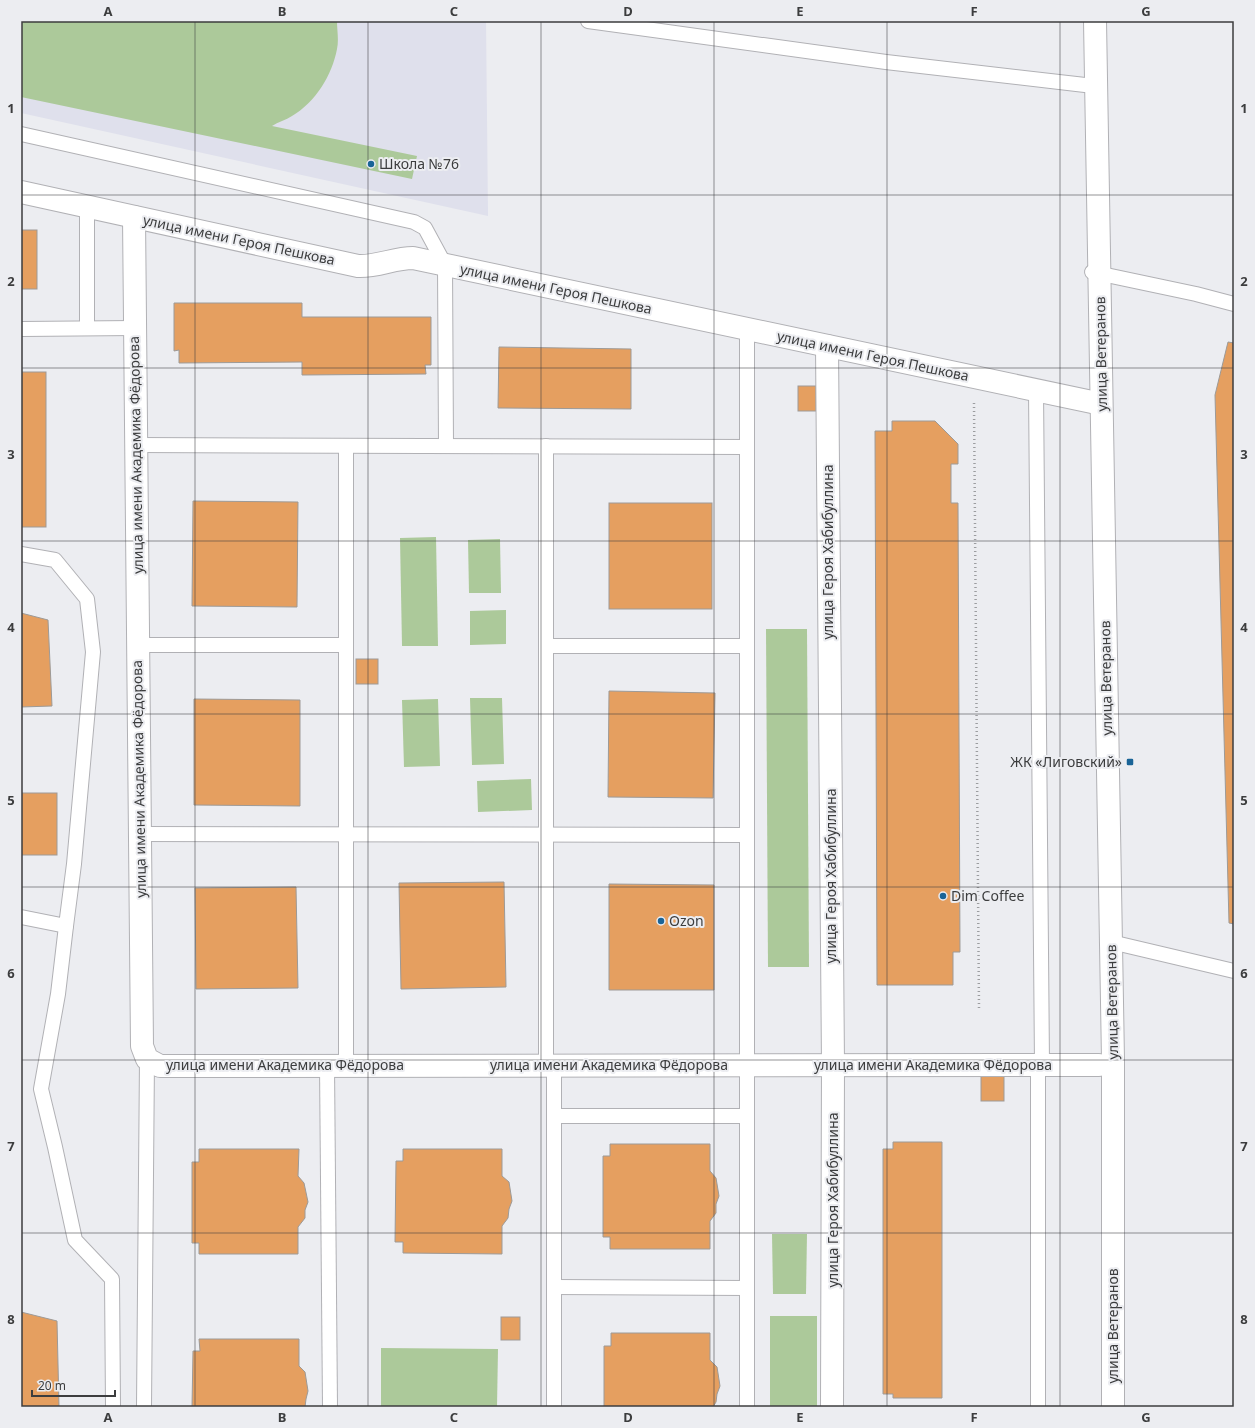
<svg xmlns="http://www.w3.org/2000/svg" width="1255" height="1428" font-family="'Noto Sans',sans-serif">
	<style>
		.built { fill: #dfe0ec }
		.park { fill: #acc99a }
		.building { fill: #e59f60; stroke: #9d9a97 }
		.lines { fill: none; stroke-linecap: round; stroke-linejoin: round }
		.lane-casing { stroke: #b1b1b5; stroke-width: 16 }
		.street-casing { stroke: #b1b1b5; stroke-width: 24 }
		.secondary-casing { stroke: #b1b1b5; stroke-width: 24 }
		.path { stroke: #9c9da0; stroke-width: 2.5; stroke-dasharray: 1 3; stroke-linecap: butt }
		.lane { stroke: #fff; stroke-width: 14 }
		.street { stroke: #fff; stroke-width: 22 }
		.secondary { stroke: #fff; stroke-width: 22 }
		.grid { fill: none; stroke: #3c3d3e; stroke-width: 1; stroke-opacity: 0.55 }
		.poi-dot { fill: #1a6497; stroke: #ecedf1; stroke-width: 1.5 }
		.labels { text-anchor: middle; stroke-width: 4; stroke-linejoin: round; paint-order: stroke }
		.poi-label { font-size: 14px; fill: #3c3d3e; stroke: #ecedf1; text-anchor: start }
		.street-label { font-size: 14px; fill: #3c3d3e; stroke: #ecedf1 }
		.neatline { fill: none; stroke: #3c3d3e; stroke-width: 1.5 }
		.grid-label { font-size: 13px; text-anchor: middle; font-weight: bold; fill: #3c3d3e }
	</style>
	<rect width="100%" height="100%" fill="#ecedf1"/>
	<!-- built -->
	<path class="built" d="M21,21h465l2,195 -467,-103z"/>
	<!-- park -->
	<g class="park">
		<path d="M21,21h316c0,9 2,19 0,28 -5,26 -21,53 -45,67 -6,4 -14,6 -20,10l145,30 -5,23 -391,-82z"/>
		<path d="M436,537l2,109h-36l-2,-108z"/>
		<path d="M500,539l1,54h-32l-1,-53z"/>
		<path d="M506,610v34l-36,1v-34z"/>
		<path d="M766,629h41l2,338h-41z"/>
		<path d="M470,698h32l2,66 -32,1z"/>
		<path d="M438,699l2,67 -36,1 -2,-67z"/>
		<path d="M531,779l1,31 -54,2 -1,-31z"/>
		<path d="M772,1234h35l-1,60h-33z"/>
		<rect x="770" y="1316" width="47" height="91"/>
		<path d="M381,1348l117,1 -1,58h-116z"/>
	</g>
	<!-- building -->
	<g class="building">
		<rect x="21" y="230" width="16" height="59"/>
		<path d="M174,303h128v14h129v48h-6l1,9 -124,1v-13l-123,1v-13l-5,1z"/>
		<path d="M1228,342l6,1v581l-5,-1 -14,-528z"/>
		<path d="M499,347l132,2v60l-133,-1z"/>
		<rect x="21" y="372" width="25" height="155"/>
		<rect x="798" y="386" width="18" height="25"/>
		<path d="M892,421h43l23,23v20h-7v39h7l2,449h-7v33h-76l-2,-554h17z"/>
		<path d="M193,501l105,1 -1,105 -105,-1z"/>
		<rect x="609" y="503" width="103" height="106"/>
		<path d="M21,613l27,7 4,86 -31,1z"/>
		<rect x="356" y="659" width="22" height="25"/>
		<path d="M609,691l106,2 -2,105 -105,-1z"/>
		<path d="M194,699l106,1v106l-106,-1z"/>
		<rect x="21" y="793" width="36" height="62"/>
		<path d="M504,882l2,105 -105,2 -2,-106z"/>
		<path d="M609,884l105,1v105h-105z"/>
		<path d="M296,887l2,101 -102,1 -1,-101z"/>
		<rect x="981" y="1073" width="23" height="28"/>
		<path d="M893,1142h49v256h-49v-4h-10v-245h10z"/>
		<path d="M610,1144h100v27l6,7 3,18 -3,8v9l-6,8v28h-100v-12h-7v-81h7z"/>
		<path d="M199,1149h100l-1,27 6,7 4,19 -3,8v8l-7,9v27h-99v-11h-7v-81h7z"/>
		<path d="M403,1149h99v27l7,6 3,19 -3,8 -1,9 -6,8v28l-99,-1v-11h-8l1,-81h7z"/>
		<path d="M21,1312l36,9 2,86h-38z"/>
		<rect x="501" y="1317" width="19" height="23"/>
		<path d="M611,1333h99v27l7,7 3,19 -3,8 -1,8 -3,5h-109v-61h7z"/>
		<path d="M199,1339h100v27l6,6 3,19 -2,8 -1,8h-113l1,-56h7z"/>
	</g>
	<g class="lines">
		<!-- lane casing -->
		<g class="lane-casing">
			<g id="lane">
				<path d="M588,21l298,41 199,23"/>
				<path d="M21,134l393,88 11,6 20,37 1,181"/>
				<path d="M1092,272l104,22 38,10"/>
				<path d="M87,328v-122"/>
				<path d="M21,329l114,-1"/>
				<path d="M1036,390l6,674"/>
				<path d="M136,445l611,2"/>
				<path d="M21,554l34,6 32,39 6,53 -19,212 -8,62 -45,-9"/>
				<path d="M138,645h208"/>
				<path d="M546,646h201"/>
				<path d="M140,834l607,1"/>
				<path d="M66,926l-8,68 -17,95 14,58 20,93 37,39 1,128"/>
				<path d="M1111,942l123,29"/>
				<path d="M327,1065l3,342"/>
				<path d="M346,1065v-619"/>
				<path d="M546,1065v-619"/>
				<path d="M554,1116h192"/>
				<path d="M554,1287l193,1"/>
				<path d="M144,1407l3,-348"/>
				<path d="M554,1407v-342"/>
				<path d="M747,1407v-1078"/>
				<path d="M1038,1407v-343"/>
			</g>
		</g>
		<!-- street casing -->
		<g class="street-casing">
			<g id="street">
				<path d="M21,192l337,74c19,1 36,-8 55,-8l679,144"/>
				<path d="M134,217l8,829 5,13 13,7 939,-1"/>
				<path d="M827,346l6,719 -1,342"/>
			</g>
		</g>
		<!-- secondary casing -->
		<g class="secondary-casing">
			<path id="secondary" d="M1095,21l18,1039v347"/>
		</g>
		<!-- path -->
		<path class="path" d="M974,403l5,606"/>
		<!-- lane -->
		<use href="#lane" class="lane"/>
		<!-- street -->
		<use href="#street" class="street"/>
		<!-- secondary -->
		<use href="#secondary" class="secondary"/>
	</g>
	<!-- grid -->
	<path class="grid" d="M195,21v1386M368,21v1386M541,21v1386M714,21v1386M887,21v1386M1060,21v1386M21,195h1213M21,368h1213M21,541h1213M21,714h1213M21,887h1213M21,1060h1213M21,1233h1213"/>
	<!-- markers -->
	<g class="poi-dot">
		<circle cx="371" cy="164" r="4"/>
		<rect x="1126" y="758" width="8" height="8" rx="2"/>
		<circle cx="943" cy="896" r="4"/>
		<circle cx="661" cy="921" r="4"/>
	</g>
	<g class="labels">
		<!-- poi labels -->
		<g class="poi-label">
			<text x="379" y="169">Школа №76</text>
			<text x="1122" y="767" text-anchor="end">ЖК «Лиговский»</text>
			<text x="951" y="901">Dim Coffee</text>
			<text x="669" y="926">Ozon</text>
		</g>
		<!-- street labels -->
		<g class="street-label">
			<text transform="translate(239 240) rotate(12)" y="5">улица имени Героя Пешкова</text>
			<text transform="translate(556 289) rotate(12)" y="5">улица имени Героя Пешкова</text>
			<text transform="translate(1101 354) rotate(-91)" y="5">улица Ветеранов</text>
			<text transform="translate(873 356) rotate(12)" y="5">улица имени Героя Пешкова</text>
			<text transform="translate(136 455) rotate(-91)" y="5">улица имени Академика Фёдорова</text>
			<text transform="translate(828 552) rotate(-90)" y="5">улица Героя Хабибуллина</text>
			<text transform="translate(1106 678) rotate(-91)" y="5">улица Ветеранов</text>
			<text transform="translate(139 779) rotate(-91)" y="5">улица имени Академика Фёдорова</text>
			<text transform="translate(831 876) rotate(-90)" y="5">улица Героя Хабибуллина</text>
			<text transform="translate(1112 1002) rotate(-91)" y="5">улица Ветеранов</text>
			<text x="285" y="1070">улица имени Академика Фёдорова</text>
			<text x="609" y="1070">улица имени Академика Фёдорова</text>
			<text x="933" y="1070">улица имени Академика Фёдорова</text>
			<text transform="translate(833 1200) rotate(-90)" y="5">улица Героя Хабибуллина</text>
			<text transform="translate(1113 1326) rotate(-90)" y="5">улица Ветеранов</text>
		</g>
	</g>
	<!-- border -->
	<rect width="1255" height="1428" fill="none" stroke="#ecedf1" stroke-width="44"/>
	<!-- scale -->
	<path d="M32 1390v6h83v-6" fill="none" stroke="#3c3d3e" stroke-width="2"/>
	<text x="38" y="1390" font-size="12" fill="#3c3d3e" stroke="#ecedf1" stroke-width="3" paint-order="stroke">20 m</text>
	<rect x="22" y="22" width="1211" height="1384" class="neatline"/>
	<g class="grid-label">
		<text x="108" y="16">A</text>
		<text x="282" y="16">B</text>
		<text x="454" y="16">C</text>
		<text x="628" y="16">D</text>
		<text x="800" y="16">E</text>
		<text x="974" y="16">F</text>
		<text x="1146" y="16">G</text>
		<text x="11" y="113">1</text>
		<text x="1244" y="113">1</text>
		<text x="11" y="286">2</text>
		<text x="1244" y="286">2</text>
		<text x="11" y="459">3</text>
		<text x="1244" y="459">3</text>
		<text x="11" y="632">4</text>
		<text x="1244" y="632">4</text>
		<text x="11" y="805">5</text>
		<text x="1244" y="805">5</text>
		<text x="11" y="978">6</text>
		<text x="1244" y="978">6</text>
		<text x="11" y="1151">7</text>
		<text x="1244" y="1151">7</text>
		<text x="11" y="1324">8</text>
		<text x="1244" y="1324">8</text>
		<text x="108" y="1422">A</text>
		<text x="282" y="1422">B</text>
		<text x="454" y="1422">C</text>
		<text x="628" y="1422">D</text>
		<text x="800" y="1422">E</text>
		<text x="974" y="1422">F</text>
		<text x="1146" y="1422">G</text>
	</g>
</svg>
